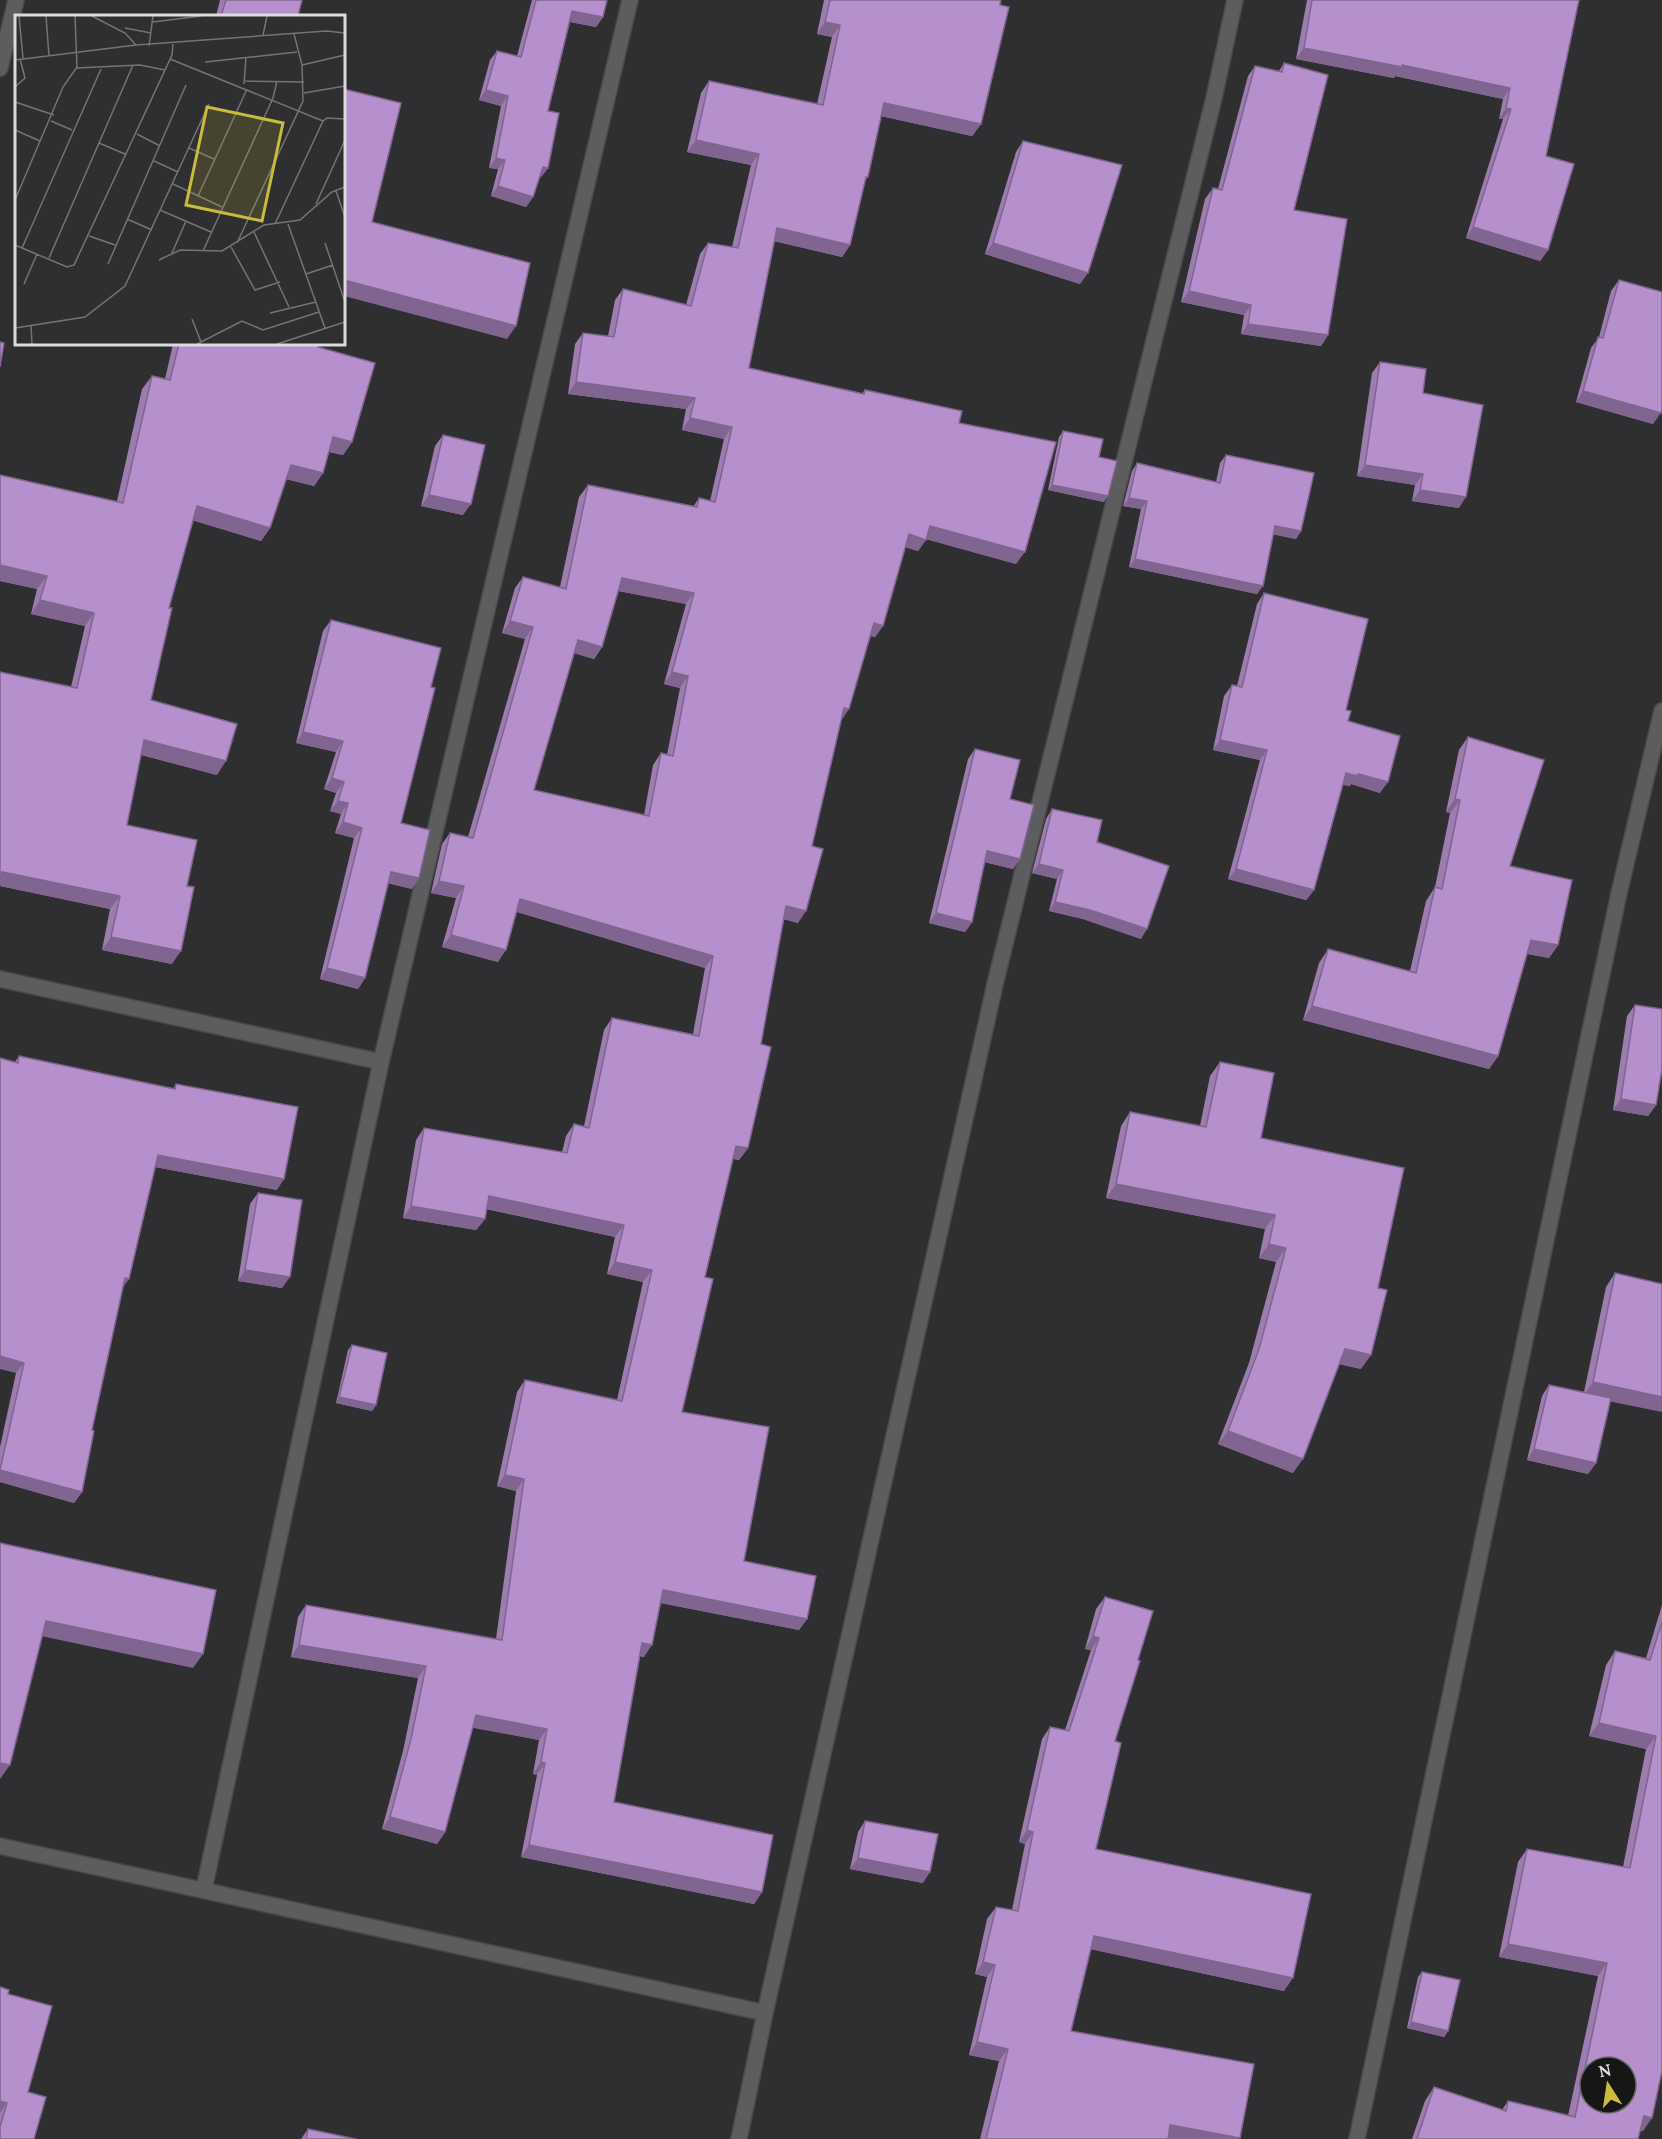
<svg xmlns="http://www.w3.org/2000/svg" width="1662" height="2139" font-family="Lora,serif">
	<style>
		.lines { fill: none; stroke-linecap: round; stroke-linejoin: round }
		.minor-casing { stroke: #4a494b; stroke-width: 18 }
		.minor { stroke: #5d5c5e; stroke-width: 15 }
		.wall { fill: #9d7caf; fill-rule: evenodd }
		.shaded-wall { fill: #7f658f }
		.building { fill: #b690cc; stroke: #7f658f; stroke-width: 1.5; fill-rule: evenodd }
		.inset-road { fill: none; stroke: #747475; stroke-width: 1.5 }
		.view { fill: #c9bb3b; fill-opacity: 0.15; stroke: #c9bb3b; stroke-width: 3 }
		.inset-edge { fill: none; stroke: #dcdcdd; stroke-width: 3 }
	</style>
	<rect width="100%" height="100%" fill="#2f2e30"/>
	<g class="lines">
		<!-- minor casing -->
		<g class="minor-casing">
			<g id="minor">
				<path d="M0,68l16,-68"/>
				<path d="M0,979l381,83"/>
				<path d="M0,1846l765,167"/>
				<path d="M204,1889l177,-827 249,-1062"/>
				<path d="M739,2139l26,-126 231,-1033 218,-882 21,-98"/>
				<path d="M1357,2139l262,-1246 43,-182"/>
			</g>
		</g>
		<!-- minor -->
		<use href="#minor" class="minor"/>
	</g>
	<!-- wall -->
	<g class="wall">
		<path d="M220,0h82l-4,16h-82z"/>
		<path d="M532,0h75l-4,17 -7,10 -26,-5 -22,89v57l-7,9h-1l-7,20 -7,10 -35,-11 7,-27 -9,-1 12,-62 -22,-6 11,-40 7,-9 20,5z"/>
		<path d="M824,0h177l-20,124 -9,12 -91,-20 -13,61 -3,4 -15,64 -8,12 -68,-16 -25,127 113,26 3,-4 94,33 57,141 -90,-25 -8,12 -13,-4 -22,79 -8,11 -4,-1 -30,85 -29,125 -14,77 -15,-4 -22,125 -13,104 -9,12 -6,-1 -28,118 -23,135 62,149 63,58 -8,11 -138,-27 -17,54 -4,-1 -26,146 148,90 -8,12 -233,-47 16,-82 -4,-1 6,-34 -66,-13 -28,105 -8,12 -55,-15 21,-78 15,-73 -127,-21 7,-40 8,-12 190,34 20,-148 -19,-5 20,-94 8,-12 92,20 26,-118 -36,-8 8,-37 -129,-28 -1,10 -9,11 -73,-12 13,-78 8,-12 138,24 4,-16 8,-12 10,2 20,-96 8,-12 81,16 12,-66 -188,-56 -19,50 -56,-15 14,-49 -25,-5 11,-49 8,-11 18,4 57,-198 -23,-6 13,-45 8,-11 37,10 19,-90 9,-12 105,22 6,-9 11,3 14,-62 -42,-9 4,-21 -118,-15 7,-50 8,-11 25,3 7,-36 8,-11 63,16 14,-51 8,-11 24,4 19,-82 -64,-13 14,-59 8,-12 108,23 15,-67 -15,-3zM618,591l68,13 -22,80 16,4 -13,67 -6,-2 -8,12 -9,50 -110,-25 40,-137 20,6 8,-12z"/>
		<path d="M1307,0h272l-33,156 2,94 -8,11 -74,-23 37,-119h-4l4,-20 -108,-23 -1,2 -98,-19z"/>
		<path d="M1284,63l10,147 34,125 -7,11 -80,-12 3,-19 -63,-13 24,-103 8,-11 5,1 30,-113 7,-10 24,5z"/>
		<path d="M1023,141l57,143 -95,-30 31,-102z"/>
		<path d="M1619,280l34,144 -77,-22 15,-54 8,-11 12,-46z"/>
		<path d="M173,344h146l-1,3 34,95 -9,13 -14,-3 -6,21 -9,13 -28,-7 -16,49 -9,13 -68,-21 -24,88 -18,92 66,75 -76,-20 -14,70 45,139 -70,-14 8,-41 -110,-23v-214l71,15 14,-61 -54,-12 6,-25 -37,-8 117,-80 25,-112 10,-13 13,3z"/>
		<path d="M1380,362l43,31 36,115 -47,-7 3,-16 -58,-9 15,-103z"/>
		<path d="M1063,431l36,26 5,45 -56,-12 11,-53z"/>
		<path d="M443,435l20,80 -42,-9 14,-60z"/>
		<path d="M1226,455l75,76 -5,8 -23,-5 -16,60 -128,-27 12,-58 -18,-3 9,-35 5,-8 79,19 4,-19z"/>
		<path d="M1264,593l82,117 2,11 32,72 -29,-9 -1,2 -7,-1 -29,105 -8,10 -78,-21 32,-119 -47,-10 11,-54 8,-11 5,1 20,-82z"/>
		<path d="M331,620l100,67 -30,136 11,66 -24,-6 -23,95 -7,11 -38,-10 34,-141 -19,-5 6,-19 -11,-3 6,-18 -12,-4 12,-37 -40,-9 27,-112z"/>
		<path d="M1468,737l42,129 48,79 -9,13 -22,-4 -29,102 -9,13 -186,-49 16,-57 9,-14 82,22 16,-70 9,-14 15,-74 -4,-1 13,-62z"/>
		<path d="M975,749l35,50 3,70 -29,-7 -12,60 -7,10 -36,-9 39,-164z"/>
		<path d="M1052,809l45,33 44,97 -58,-20 -34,-8 8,-32 -25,-6 14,-54z"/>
		<path d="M1635,1005l21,100 -8,11 -35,-6 14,-94z"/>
		<path d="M19,1056l154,33 3,-5 101,106 -122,-23 -32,120 -31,143 -10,62 -8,11 -74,-21v-35l16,-74 -1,-311z"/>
		<path d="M1220,1062l41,76 100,231 -22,-5 -46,109 -75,-29 31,-81 27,-101 -17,-4 6,-29 -159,-31 15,-72 9,-14 70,14 10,-50z"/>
		<path d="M258,1193l24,95 -44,-7 12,-77z"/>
		<path d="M1615,1273l-5,128 -14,62 -8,11 -61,-14 15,-64 7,-11 35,7 22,-105z"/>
		<path d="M352,1345l24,60 -4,6 -36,-8 12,-53z"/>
		<path d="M1105,1597l33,63 -23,81 -19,108 188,142 -193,-42 -20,82 168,108h-259l19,-78 -30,-6 18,-78 -12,-3 12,-55 9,-12 16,3 13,-66 -6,-2 23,-103 8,-12 15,3 26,-80 -6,-1 11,-40z"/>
		<path d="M1662,1605v466l-19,60h-3l-2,8h-226l13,-38 9,-14 68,23 6,-9 60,15 30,-140 -99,-19 19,-95 9,-13 96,18 23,-118 -57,-13 17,-71 9,-14 31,7z"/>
		<path d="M865,1821l58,62 -73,-14 8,-37z"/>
		<path d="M1422,1972l26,59 -4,6 -37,-9 11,-51z"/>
		<path d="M0,1987l8,7 20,98 -28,47z"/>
		<path d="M308,2129l48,10h-55z"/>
	</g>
	<!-- shaded-wall -->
	<g class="shaded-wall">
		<path d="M572,11l31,6 -7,10 -30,-6z"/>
		<path d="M825,22l15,3 -8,12 -15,-3z"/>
		<path d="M1304,48l98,17 108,23 -7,11 -108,-23 -1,2 -98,-19z"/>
		<path d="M486,90l22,6 -7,10 -22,-6z"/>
		<path d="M884,103l97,21 -9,12 -96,-21z"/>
		<path d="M1506,108l5,1 -8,10h-4z"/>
		<path d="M696,140l63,14 -8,11 -64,-13z"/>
		<path d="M496,158l9,2 -7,9 -9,-1z"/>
		<path d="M543,167l5,1 -7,9 -5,-1z"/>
		<path d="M498,186l35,11 -7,10 -35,-11z"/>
		<path d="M1473,227l75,23 -8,11 -74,-23z"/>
		<path d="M777,228l73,17 -8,12 -73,-17z"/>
		<path d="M993,243l95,30 -8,11 -95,-30z"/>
		<path d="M344,280l172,46 -9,13 -163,-43z"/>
		<path d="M1189,291l62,14 -7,10 -63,-13z"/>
		<path d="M1248,324l80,11 -7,11 -80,-12z"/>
		<path d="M576,382l119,16 -9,11 -118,-15z"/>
		<path d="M1583,391l78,22 -8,11 -77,-22z"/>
		<path d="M690,418l42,9 -8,12 -42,-9z"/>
		<path d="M333,437l19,5 -9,13 -19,-5z"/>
		<path d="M291,465l32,8 -9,13 -33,-8z"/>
		<path d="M1365,465l58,9 -8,11 -58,-9z"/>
		<path d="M1052,485l56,11 -4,6 -56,-12z"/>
		<path d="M1420,490l46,7 -7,11 -47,-7z"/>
		<path d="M429,495l42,9 -8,11 -42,-9z"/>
		<path d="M1129,498l18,3 -6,8 -18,-3z"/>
		<path d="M197,506l73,22 -9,13 -73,-22z"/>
		<path d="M930,526l95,26 -9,12 -94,-26z"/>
		<path d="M1275,526l26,5 -5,8 -26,-5z"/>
		<path d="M909,534l17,6 -8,11 -17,-5z"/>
		<path d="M1135,559l128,27 -6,8 -128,-27z"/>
		<path d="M0,565l47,11 -10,13 -37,-8z"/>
		<path d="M622,578l72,15 -8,11 -72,-14z"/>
		<path d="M40,600l54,13 -9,13 -54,-12z"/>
		<path d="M510,621l23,6 -8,12 -23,-6z"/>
		<path d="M874,623l9,3 -8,11 -9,-2z"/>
		<path d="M578,640l24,7 -8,12 -24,-7z"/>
		<path d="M672,672l16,4 -8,12 -16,-4z"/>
		<path d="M844,708l5,1 -8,12z"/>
		<path d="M303,732l40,9 -7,11 -40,-9z"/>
		<path d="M144,740l82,21 -9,14 -82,-22z"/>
		<path d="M1220,740l47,10 -7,10 -47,-10z"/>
		<path d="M1346,773l12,1 30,8 -8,11 -29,-9 -1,2 -11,-2z"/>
		<path d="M332,778l12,4 -8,11 -12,-4z"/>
		<path d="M1455,799l5,1 -10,13 -4,-1z"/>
		<path d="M338,801l10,2 -7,11 -11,-3z"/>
		<path d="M343,822l19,6 -8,10 -19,-5z"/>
		<path d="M987,851l33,8 -7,10 -33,-8z"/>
		<path d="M1039,864l24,6 -6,9 -25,-6z"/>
		<path d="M1236,869l78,21 -8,10 -78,-21z"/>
		<path d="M2,872l118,24 -10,13 -110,-23v-12z"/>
		<path d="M391,872l28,6 -7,11 -29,-7z"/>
		<path d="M439,881l25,5 -8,12 -25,-5z"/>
		<path d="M520,899l193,57 -8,12 -193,-58z"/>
		<path d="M1055,902l35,8 57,19 -6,10 -58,-20 -34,-8z"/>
		<path d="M786,906l20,5 -8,12 -21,-6z"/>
		<path d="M936,913l36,9 -7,10 -36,-9z"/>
		<path d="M451,935l55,15 -8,12 -56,-15z"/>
		<path d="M111,937l70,14 -9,13 -70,-14z"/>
		<path d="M1531,940l27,5 -9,13 -27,-5z"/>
		<path d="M327,968l38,10 -7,11 -38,-10z"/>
		<path d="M1312,1006l186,50 -9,13 -186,-49z"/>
		<path d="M1621,1099l35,6 -8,11 -35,-6z"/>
		<path d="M736,1146l12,2 -9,12 -11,-3z"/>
		<path d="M158,1155l126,24 -7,11 -127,-24z"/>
		<path d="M1116,1184l159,31 -10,14 -159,-31z"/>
		<path d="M489,1196l135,29 -9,12 -135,-30z"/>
		<path d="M411,1206l74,13 -9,11 -73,-12z"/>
		<path d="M1269,1244l17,4 -10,14 -17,-4z"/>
		<path d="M615,1262l37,8 -9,12 -36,-8z"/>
		<path d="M245,1270l45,7 -8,11 -44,-7z"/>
		<path d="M125,1278l4,1 -8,11z"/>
		<path d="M1345,1349l26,6 -10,14 -26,-6z"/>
		<path d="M0,1356l24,7 -8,10 -16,-4z"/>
		<path d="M1593,1382l69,15v15l-79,-16z"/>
		<path d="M339,1397l37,8 -4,6 -36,-8z"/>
		<path d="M1228,1431l75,28 -10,14 -75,-29z"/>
		<path d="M1534,1449l62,14 -8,11 -61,-14z"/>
		<path d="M0,1470l82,22 -8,11 -74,-21z"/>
		<path d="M505,1475l19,4 -8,12 -19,-5z"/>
		<path d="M663,1590l144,29 -8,11 -144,-28z"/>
		<path d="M46,1621l157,33 -10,14 -157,-33z"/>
		<path d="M1093,1636l6,2 -8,12 -6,-1z"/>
		<path d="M642,1643l10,2 -8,12 -10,-2z"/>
		<path d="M299,1645l127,21 -8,12 -127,-21z"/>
		<path d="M476,1715l71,14 -8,11 -71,-13z"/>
		<path d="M1599,1723l57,13 -10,13 -57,-13z"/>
		<path d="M541,1762l4,1 -8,12 -4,-1z"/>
		<path d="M0,1763l10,2 -10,14z"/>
		<path d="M390,1817l55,15 -8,12 -55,-15z"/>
		<path d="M1027,1830l6,2 -8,12 -6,-2z"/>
		<path d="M529,1845l233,47 -8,12 -233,-47z"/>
		<path d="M858,1858l72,14 -7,11 -73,-14z"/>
		<path d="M1094,1936l199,42 -9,13 -199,-43z"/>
		<path d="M1508,1944l99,19 -9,13 -99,-19z"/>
		<path d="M983,1962l12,3 -8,12 -12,-3z"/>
		<path d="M1411,2022l37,9 -4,6 -37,-9z"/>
		<path d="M977,2042l31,7 -9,12 -30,-6z"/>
		<path d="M0,2101l7,2 -7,10z"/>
		<path d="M1644,2116l8,2 -9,13 -9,-2z"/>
		<path d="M1170,2125l70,13 -1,1h-67l-10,-2z"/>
	</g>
	<!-- building -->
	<g class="building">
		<path d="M226,0h76l-4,16h-77z"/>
		<path d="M536,0h71l-4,17 -31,-6 -24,100 11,2 -11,55 -5,-1 -10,30 -35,-11 7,-26 -9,-2 12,-62 -22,-6 11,-39 24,6z"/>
		<path d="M830,0h171l-1,5 9,2 -28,117 -97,-21 -16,74h-2l-16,68 -73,-17 -28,140 115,26 1,-4 97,21 -3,12 97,19 -31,110 -95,-26 -4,14 -17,-6 -26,92 -9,-3 -25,86 -5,-1 -32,138 11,3 -17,62 -20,-5 -25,138 10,3 -23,101 -12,-2 -31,131 8,2 -31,133 87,15 -25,134 72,15 -9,43 -144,-29 -11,55 -10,-2 -28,159 159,33 -11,57 -233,-47 16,-82 -4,-1 6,-33 -71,-14 -31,117 -55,-15 21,-78 15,-73 -127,-21 7,-40 196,35 22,-161 -19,-4 20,-95 97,21 30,-131 -37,-8 9,-37 -135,-29 -4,23 -74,-13 13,-78 143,25 7,-29 15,4 23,-110 87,18 14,-80 -193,-57 -14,51 -55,-15 13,-49 -25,-5 11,-48 23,5 60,-211 -23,-6 13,-44 43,12 22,-104 109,22 2,-9 16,4 17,-75 -42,-9 5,-20 -119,-16 7,-49 31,4 9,-48 68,17 17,-63 30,5 21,-94 -63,-14 13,-59 114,24 17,-80 -15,-3zM622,578l72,15 -22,79 16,4 -15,80 -12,-3 -12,63 -115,-26 44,-150 24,7z"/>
		<path d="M1312,0h267l-33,156 28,8 -26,86 -75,-23 38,-118 -5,-1 4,-20 -108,-23v2l-98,-19z"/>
		<path d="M1284,63l44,12 -34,135 53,9 -19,116 -80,-11 3,-19 -62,-14 24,-103 9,2 33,-124 27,6z"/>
		<path d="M344,89l57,14 -29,119 158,41 -14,63 -172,-46z"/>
		<path d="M1023,141l99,24 -34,108 -95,-30z"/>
		<path d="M1619,280l43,12v117l-1,4 -78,-22 15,-54 5,1z"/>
		<path d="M0,342l4,1 -4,24z"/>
		<path d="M179,344h140l-1,3 57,16 -23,79 -19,-5 -10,36 -32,-8 -21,63 -73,-22 -28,102h3l-21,92 86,24 -11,37 -82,-21 -17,85 70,15 -10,46 7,1 -13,64 -70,-14 9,-41 -118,-24 -2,8v-208l77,16 17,-75 -54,-13 7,-24 -47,-11v-90l123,28 29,-127 18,4z"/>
		<path d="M1380,362l46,7 -3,24 60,12 -17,92 -46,-7 3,-16 -58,-9z"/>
		<path d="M1063,431l40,8 -4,18 18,4 -9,35 -56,-11z"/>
		<path d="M443,435l42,10 -14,59 -42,-9z"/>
		<path d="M1226,455l88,18 -13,58 -26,-5 -12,60 -128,-27 12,-58 -18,-3 8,-35 83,20z"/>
		<path d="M1264,593l104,26 -22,91 5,1 -3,10 52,15 -12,46 -30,-8 -1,2 -11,-3 -32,117 -78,-21 31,-119 -47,-10 12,-55 10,2z"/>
		<path d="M331,620l110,28 -10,39 4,1 -34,135 29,7 -11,48 -28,-6 -26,106 -38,-10 35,-140 -19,-6 5,-19 -10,-2 6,-19 -12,-4 11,-37 -40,-9z"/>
		<path d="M1468,737l76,23 -34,106 62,14 -14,65 -27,-5 -33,116 -186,-50 16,-57 88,24 19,-86 7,2 18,-89 -5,-1z"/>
		<path d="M975,749l45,11 -10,39 24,6 -14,54 -33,-8 -15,71 -36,-9z"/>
		<path d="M1052,809l50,11 -5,22 72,24 -22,63 -57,-19 -35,-8 8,-32 -24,-6z"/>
		<path d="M1635,1005l27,4v60l-6,36 -35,-6z"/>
		<path d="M19,1056l156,33 1,-5 122,23 -14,72 -126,-24 -29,124 -4,-1 -33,152 2,1 -12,61 -82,-22 24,-107 -24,-7v-298l18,5z"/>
		<path d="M1220,1062l54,11 -13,65 143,30 -26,120 9,2 -16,65 -26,-6 -42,110 -75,-28 31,-82 27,-101 -17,-4 6,-29 -159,-31 14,-72 76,15z"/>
		<path d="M258,1193l44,7 -12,77 -45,-7z"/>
		<path d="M1615,1273l47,11v113l-69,-15z"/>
		<path d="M352,1345l35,8 -11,52 -37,-8z"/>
		<path d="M1549,1385l62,13 -15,65 -62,-14z"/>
		<path d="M0,1543l216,47 -13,64 -157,-33 -36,144 -10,-2z"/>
		<path d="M1105,1597l48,14 -15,49 2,1 -25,80 6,2 -25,106 215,45 -18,84 -199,-42 -23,95 183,33 -14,74 -70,-13 -2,14h-182l22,-90 -31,-7 18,-77 -12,-3 13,-55 22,4 15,-79 -6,-2 23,-103 19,4 30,-93 -6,-2z"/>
		<path d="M1662,1622v449l-10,47 -8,-2 -6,23h-221l17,-52 72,24 2,-10 67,16 32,-154 -99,-19 19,-95 103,19 26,-132 -57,-13 16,-72 35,9zM1590,2067h36v36h-36z"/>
		<path d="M865,1821l73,13 -8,38 -72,-14z"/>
		<path d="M1422,1972l38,8 -12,51 -37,-9z"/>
		<path d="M0,1987l9,3 -1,4 44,12 -24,86 18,5 -12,42h-34v-12l7,-24 -7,-2z"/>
		<path d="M308,2129l48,10h-50z"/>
	</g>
	<!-- overview -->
	<g transform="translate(15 15)">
		<rect width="330" height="330" fill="#2f2e30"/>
		<path class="inset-road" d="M4,1l4,42M31,1l3,40M77,1l33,17 11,12M138,7l48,-6M110,13l26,5M248,20l4,-19M134,31l4,-30M155,44l153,62M0,45l121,-15 190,-14 19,2M190,47l92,-10M287,50l43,-10M61,53l64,-3 25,5M230,66l59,1M229,69l2,-27M0,72l10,-9 -5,-19M289,78l41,-7M0,87l39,13M36,106l21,9M0,115l25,11M122,119l23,12M84,128l34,-78M174,133l25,11M139,146l24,11M158,169l49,23M321,176l9,26M183,181l49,-107M0,185l48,-113 14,-20 -2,-51M301,189l29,-64M145,195l51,22M112,204l25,11M260,209l48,-103 4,-3 18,1M273,209l37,104M239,217l35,75M74,221l26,9M222,228l66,-142 -1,-36 -8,-31M310,228l20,59M0,230l52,22 7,-2 98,-210 1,-11M216,232l24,43 25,-8M7,233l79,-179M188,236l70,-153 4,-17M157,238l14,-32M34,243l50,-115 26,11M144,245l21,-10 42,1 42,-26 36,-5 32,-28 13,-5M93,249l78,-179M291,259l27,-9M9,269l13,-30M255,298l46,-11M177,304l9,23M16,311l1,18M0,313l70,-11 40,-31 84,-182M182,329l45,-23 21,9 56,-18M262,329l68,-22"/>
		<path class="view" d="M192,92l76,16 -21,98 -76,-16z"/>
		<rect width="330" height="330" class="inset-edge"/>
	</g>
	<!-- north arrow -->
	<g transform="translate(1608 2085) rotate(348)"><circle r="28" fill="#171617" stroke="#666566" stroke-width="1.5"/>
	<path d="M0-4.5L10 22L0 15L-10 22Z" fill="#c9bb3b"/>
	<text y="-9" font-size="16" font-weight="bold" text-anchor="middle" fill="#dcdcdd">N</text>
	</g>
</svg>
